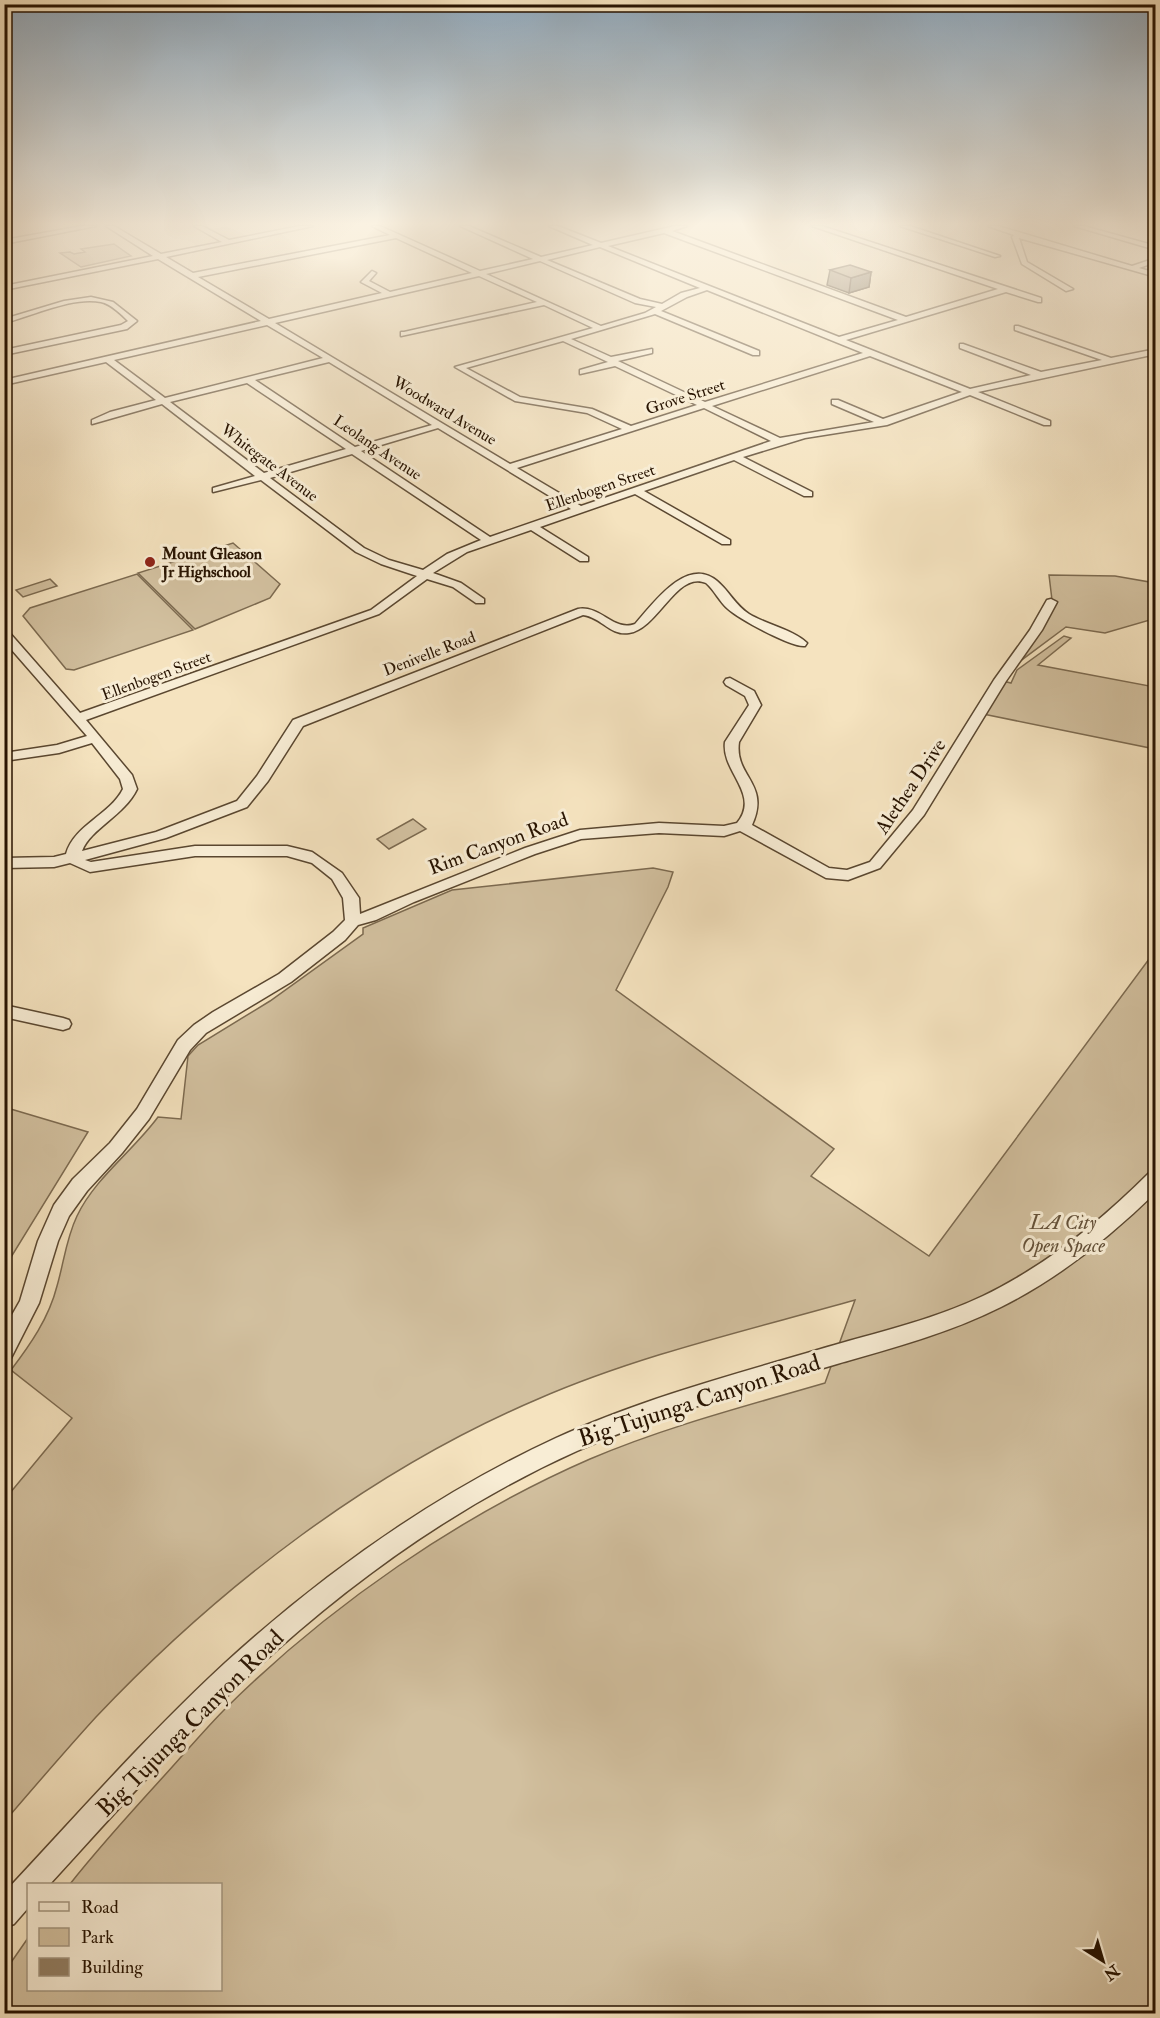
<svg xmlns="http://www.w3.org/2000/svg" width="1160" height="2018" font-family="'IM FELL Double Pica',serif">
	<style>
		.green { fill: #d2c09f; stroke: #7c6a50; stroke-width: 1.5 }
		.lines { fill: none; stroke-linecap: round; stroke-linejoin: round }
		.minor-casing { stroke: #5a4730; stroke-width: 3 }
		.minor { fill: #f8edd5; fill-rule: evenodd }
		.wall { fill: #7e6d56; stroke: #271301; stroke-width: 1.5 }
		.shaded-wall { fill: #665946; stroke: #271301; stroke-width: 1.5 }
		.building { fill: #927f64; stroke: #271301; stroke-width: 1.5 }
		.poi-dot { fill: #8f2418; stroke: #f8edd5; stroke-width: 2 }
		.labels { text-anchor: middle; stroke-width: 6; stroke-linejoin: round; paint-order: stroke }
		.far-street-label { font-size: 16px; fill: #271301; stroke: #f8edd5 }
		.far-poi-label { font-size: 16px; font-weight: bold; fill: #271301; stroke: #f8edd5; text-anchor: start }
		.street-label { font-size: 20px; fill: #271301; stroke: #f8edd5 }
		.park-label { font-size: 20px; font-style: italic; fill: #635038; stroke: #f8edd5 }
		.near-street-label { font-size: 24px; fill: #271301; stroke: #f8edd5 }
	</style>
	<rect width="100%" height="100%" fill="#f5e3bf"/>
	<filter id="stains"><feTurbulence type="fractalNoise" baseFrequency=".00333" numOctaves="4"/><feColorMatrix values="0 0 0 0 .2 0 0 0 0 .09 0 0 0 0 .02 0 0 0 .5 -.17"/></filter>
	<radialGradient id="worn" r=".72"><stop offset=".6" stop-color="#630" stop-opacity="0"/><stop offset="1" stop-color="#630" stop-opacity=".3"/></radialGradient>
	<!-- green -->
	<g class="green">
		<path d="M114,244l17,12 -50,11 -21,-14 10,-1 4,2 11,-2 -4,-3z"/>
		<path d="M233,543l47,41 -10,14 -75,31 -57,-56z"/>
		<path d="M137,574l56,56 -119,40 -8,-1 -43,-53 7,-8z"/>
		<path d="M1049,575l66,1 40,7v38l-2,-2 -48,14 -39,-6 -51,38 -12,16 8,2 6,-13 47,-34 7,2 -33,27 117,22v62l-177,-36 23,-42 32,-38 19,-33z"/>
		<path d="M50,579l7,7 -34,11 -7,-7z"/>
		<path d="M413,819l13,10 -37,20 -12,-10z"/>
		<path d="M653,868l20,4 -5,15 -52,103 218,159 -23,27 118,80 226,-305v1062h-1150v-42l23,-33v52h192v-106h-150c30,-38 62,-73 94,-108 21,-23 41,-47 63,-69 102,-101 232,-191 363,-248 75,-32 156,-53 235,-76l30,-83c-106,30 -216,55 -317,99 -167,71 -318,187 -442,318 -31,34 -61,69 -91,104v-322l67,-81 -61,-48c19,-25 38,-52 46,-84 7,-24 9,-47 20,-70 18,-38 56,-65 81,-99l23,2 7,-63 10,-11 72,-44 93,-67v-6l89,-38z"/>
		<path d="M4,1107l84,25 -83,135h-1z"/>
	</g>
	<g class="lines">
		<!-- minor casing -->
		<g class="minor-casing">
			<g id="minor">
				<path d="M82,226h14l-92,18v-4z"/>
				<path d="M106,226h8l47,28 61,-12 -28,-16h8l27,14 71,-14h13l-147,31 27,16 197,-38 -18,-9h8l100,45 53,-12 -73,-33h9l72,31 52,-12 -44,-19h9l43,17 74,-17h12l-15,5 234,86 92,-28 -186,-63h10l219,72v4h-3l-32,-10 -160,48 124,49 61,-14 -71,-27v-4h3l78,28 61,-12 -87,-30v-4h3l93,32 45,-9v5l-178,38 72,29v4h-6l-74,-30 -83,30 -82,13 -62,19 69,35v4h-8l-70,-36 -90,31 86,49v4h-8l-87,-50 -95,33 48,30v4h-8l-49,-31 -64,22 -34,21 28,10 23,16v4h-8l-23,-16 -26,-8 -48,35 -293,106 46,55 5,14c-13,27 -46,39 -55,62l74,-19 81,-31 20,-25 36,-56 285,-111c23,-4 35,23 57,15 17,-19 52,-69 82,-43 12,10 18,24 32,33 16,10 45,16 58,29l-2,3c-13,2 -66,-27 -77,-37 -9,-8 -13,-18 -22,-26 -29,-13 -48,46 -77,50 -19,3 -28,-16 -46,-18l-280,111 -35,55 -21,26 -81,31 -81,22 6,2 104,-16h92l25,6 30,21 17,25 1,16 165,-66 55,-18 79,-7 65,3 13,-3c24,-29 -16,-51 -12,-81l24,-37 -4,-9 -19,-11 -2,-3 2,-3 4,-1 24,13 7,14 -22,37c-5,35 32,41 13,83l77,43 18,2 23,-8 43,-52 81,-130 36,-50 17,-30 4,-1 6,3 -15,28 -36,51 -82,134 -44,53 -32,12 -22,-2 -86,-47 -16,5 -65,-3 -78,6 -46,15 -121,48 -38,18 -18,5 -13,15 -54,42 -85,51 -16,17 -41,69 -27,34 -35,38 -18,25 -11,25 -19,62 -28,55 -7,3v-32l16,-28 18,-60 16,-36 19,-26 37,-36 27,-34 41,-69 16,-15 19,-13 66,-38 54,-42 12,-12 -2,-22 -11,-19 -20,-16 -25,-7h-92l-105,16 -20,-9 -16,4 -50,1v-10l50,-1 12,-3c8,-29 44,-39 57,-65l-3,-10 -28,-36 -33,10 -55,8v-8l53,-8 30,-9 -83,-95v-11l4,1 72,82 291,-103 46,-34 -36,-12 -25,-12 -95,-72 -48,12v-4l42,-12 -93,-72 -70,20v-4l18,-8 46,-12 -50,-38 -102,23v-5l257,-59 -103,-62 -154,31v-4l149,-30zM664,233l234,87 -59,17 -231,-91zM396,238l76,35 -82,19 -21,-11 7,-8 -4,-2 -11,11 21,11 -113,26 -71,-42zM600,247l100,41 -19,5 -19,11 -22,-5 -93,-39zM540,261l95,42 21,4 -11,6 -44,13 -115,-52zM479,276l58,26 -133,30h-3v4l143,-31 49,23 -138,39 60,34 72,12 35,16 -112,35 -235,-141zM707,290l156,63 -158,49 -87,-41 34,-8v-4l-41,8 -40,-18 84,-25 98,41h6v-4l-98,-40 26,-14zM267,325l56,33 -158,40 -51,-38zM563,341l45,21 -28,8v4l35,-8 82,39 -66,21 -39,-17 -72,-12 -54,-29zM870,356l92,36 -79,27 -45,-19h-6v4l42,18 -94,16 -68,-32zM329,362l103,63 -77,22 -100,-67zM247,383l99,66 -82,24 -94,-71zM704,408l67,33 -190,65 -64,-38zM438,428l133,81 -81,28 -129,-86zM352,454l129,86 -34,14 -24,16 -34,-10 -25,-12 -94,-70z"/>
				<path d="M900,226h10l90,30 -5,1z"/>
				<path d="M988,226h10l134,40 24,-8v4l-17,6 17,5v4l-137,-39 8,24 46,27 -7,2 -44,-27 -10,-27 2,-2z"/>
				<path d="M1074,226h10l72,20v4z"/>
				<path d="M91,297l22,5 24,19 -10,8 -123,26v-5l117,-25 7,-4c-7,-7 -17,-17 -27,-19 -28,-6 -69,14 -97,21v-4l60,-18z"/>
				<path d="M4,1005l59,13 6,2 2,4 -2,4 -6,2 -59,-13z"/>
				<path d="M1156,1171v21c-46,45 -97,86 -155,115 -52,26 -108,41 -164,57 -87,26 -176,50 -260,87 -136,61 -257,153 -363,258 -57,56 -110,116 -164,175h-22v24l-14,16 -10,4v-35c72,-77 143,-158 221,-230 99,-90 208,-168 331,-225 90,-41 187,-66 282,-94 49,-14 99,-26 145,-48 62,-30 117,-74 166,-123z"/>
			</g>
		</g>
		<!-- minor -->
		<use href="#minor" class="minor"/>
	</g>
	<!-- wall -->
	<path class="wall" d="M830,270l41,2 -2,15 -20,6 -22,-8z"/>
	<!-- shaded-wall -->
	<path class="shaded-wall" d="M871,272l-2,15 -20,6 2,-15z"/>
	<!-- building -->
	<path class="building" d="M850,265l21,7 -20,6 -21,-8z"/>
	<!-- sky -->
	<linearGradient id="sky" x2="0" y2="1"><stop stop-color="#91aabe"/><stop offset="0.44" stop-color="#faf2e2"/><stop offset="1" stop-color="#faf2e2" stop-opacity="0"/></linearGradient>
	<rect width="1160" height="509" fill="url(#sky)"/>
	<!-- markers -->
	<circle class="poi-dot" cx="150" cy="562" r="6"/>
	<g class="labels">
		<!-- far-street labels -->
		<g class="far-street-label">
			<text transform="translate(685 396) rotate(-18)" y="6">Grove Street</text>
			<text transform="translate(445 410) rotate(31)" y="6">Woodward Avenue</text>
			<text transform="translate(378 447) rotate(34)" y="6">Leolang Avenue</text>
			<text transform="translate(270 462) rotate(37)" y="6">Whitegate Avenue</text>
			<text transform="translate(600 487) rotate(-19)" y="6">Ellenbogen Street</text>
			<text transform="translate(429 653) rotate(-21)" y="6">Denivelle Road</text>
			<text transform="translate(156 675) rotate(-20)" y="6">Ellenbogen Street</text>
		</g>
		<!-- far-poi labels -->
		<g class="far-poi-label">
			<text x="162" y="559">Mount Gleason<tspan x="162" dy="18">Jr Highschool</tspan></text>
		</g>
		<!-- street labels -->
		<g class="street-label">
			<text transform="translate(910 786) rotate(-56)" y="7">Alethea Drive</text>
			<text transform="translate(498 843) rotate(-20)" y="7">Rim Canyon Road</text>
		</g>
		<!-- park labels -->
		<g class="park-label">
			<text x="1063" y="1229">LA City<tspan x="1063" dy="23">Open Space</tspan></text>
		</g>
		<!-- near-street labels -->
		<g class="near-street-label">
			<text transform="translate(699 1400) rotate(-18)" y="8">Big Tujunga Canyon Road</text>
			<text transform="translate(190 1723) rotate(-45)" y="8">Big Tujunga Canyon Road</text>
		</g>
	</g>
	<!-- margin -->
	<rect width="1160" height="2018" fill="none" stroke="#f5e3bf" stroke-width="24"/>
	<rect x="6" y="6" width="1148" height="2006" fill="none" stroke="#271301" stroke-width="3"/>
	<rect x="12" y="12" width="1136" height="1994" fill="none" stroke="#271301" stroke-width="1.5"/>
	<!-- legend -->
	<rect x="27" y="1883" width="195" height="108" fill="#f8edd5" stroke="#a49680" stroke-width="1.5"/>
	<rect x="39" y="1902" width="30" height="9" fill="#f8edd5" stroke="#a49680" stroke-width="1.5"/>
	<text x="81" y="1913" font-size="18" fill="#271301">Road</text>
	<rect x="39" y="1928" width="30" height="18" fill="#d2c09f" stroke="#a49680" stroke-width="1.5"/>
	<text x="81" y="1943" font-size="18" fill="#271301">Park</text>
	<rect x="39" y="1958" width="30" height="18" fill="#927f64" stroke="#a49680" stroke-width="1.5"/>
	<text x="81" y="1973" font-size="18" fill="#271301">Building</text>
	<!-- north arrow -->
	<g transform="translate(1103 1961) rotate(143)" stroke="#f8edd5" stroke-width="4.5" paint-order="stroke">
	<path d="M0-4.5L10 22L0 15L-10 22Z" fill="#271301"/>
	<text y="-9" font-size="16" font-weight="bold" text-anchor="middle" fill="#271301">N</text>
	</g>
	<rect width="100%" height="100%" filter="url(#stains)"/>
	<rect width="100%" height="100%" fill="url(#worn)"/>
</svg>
